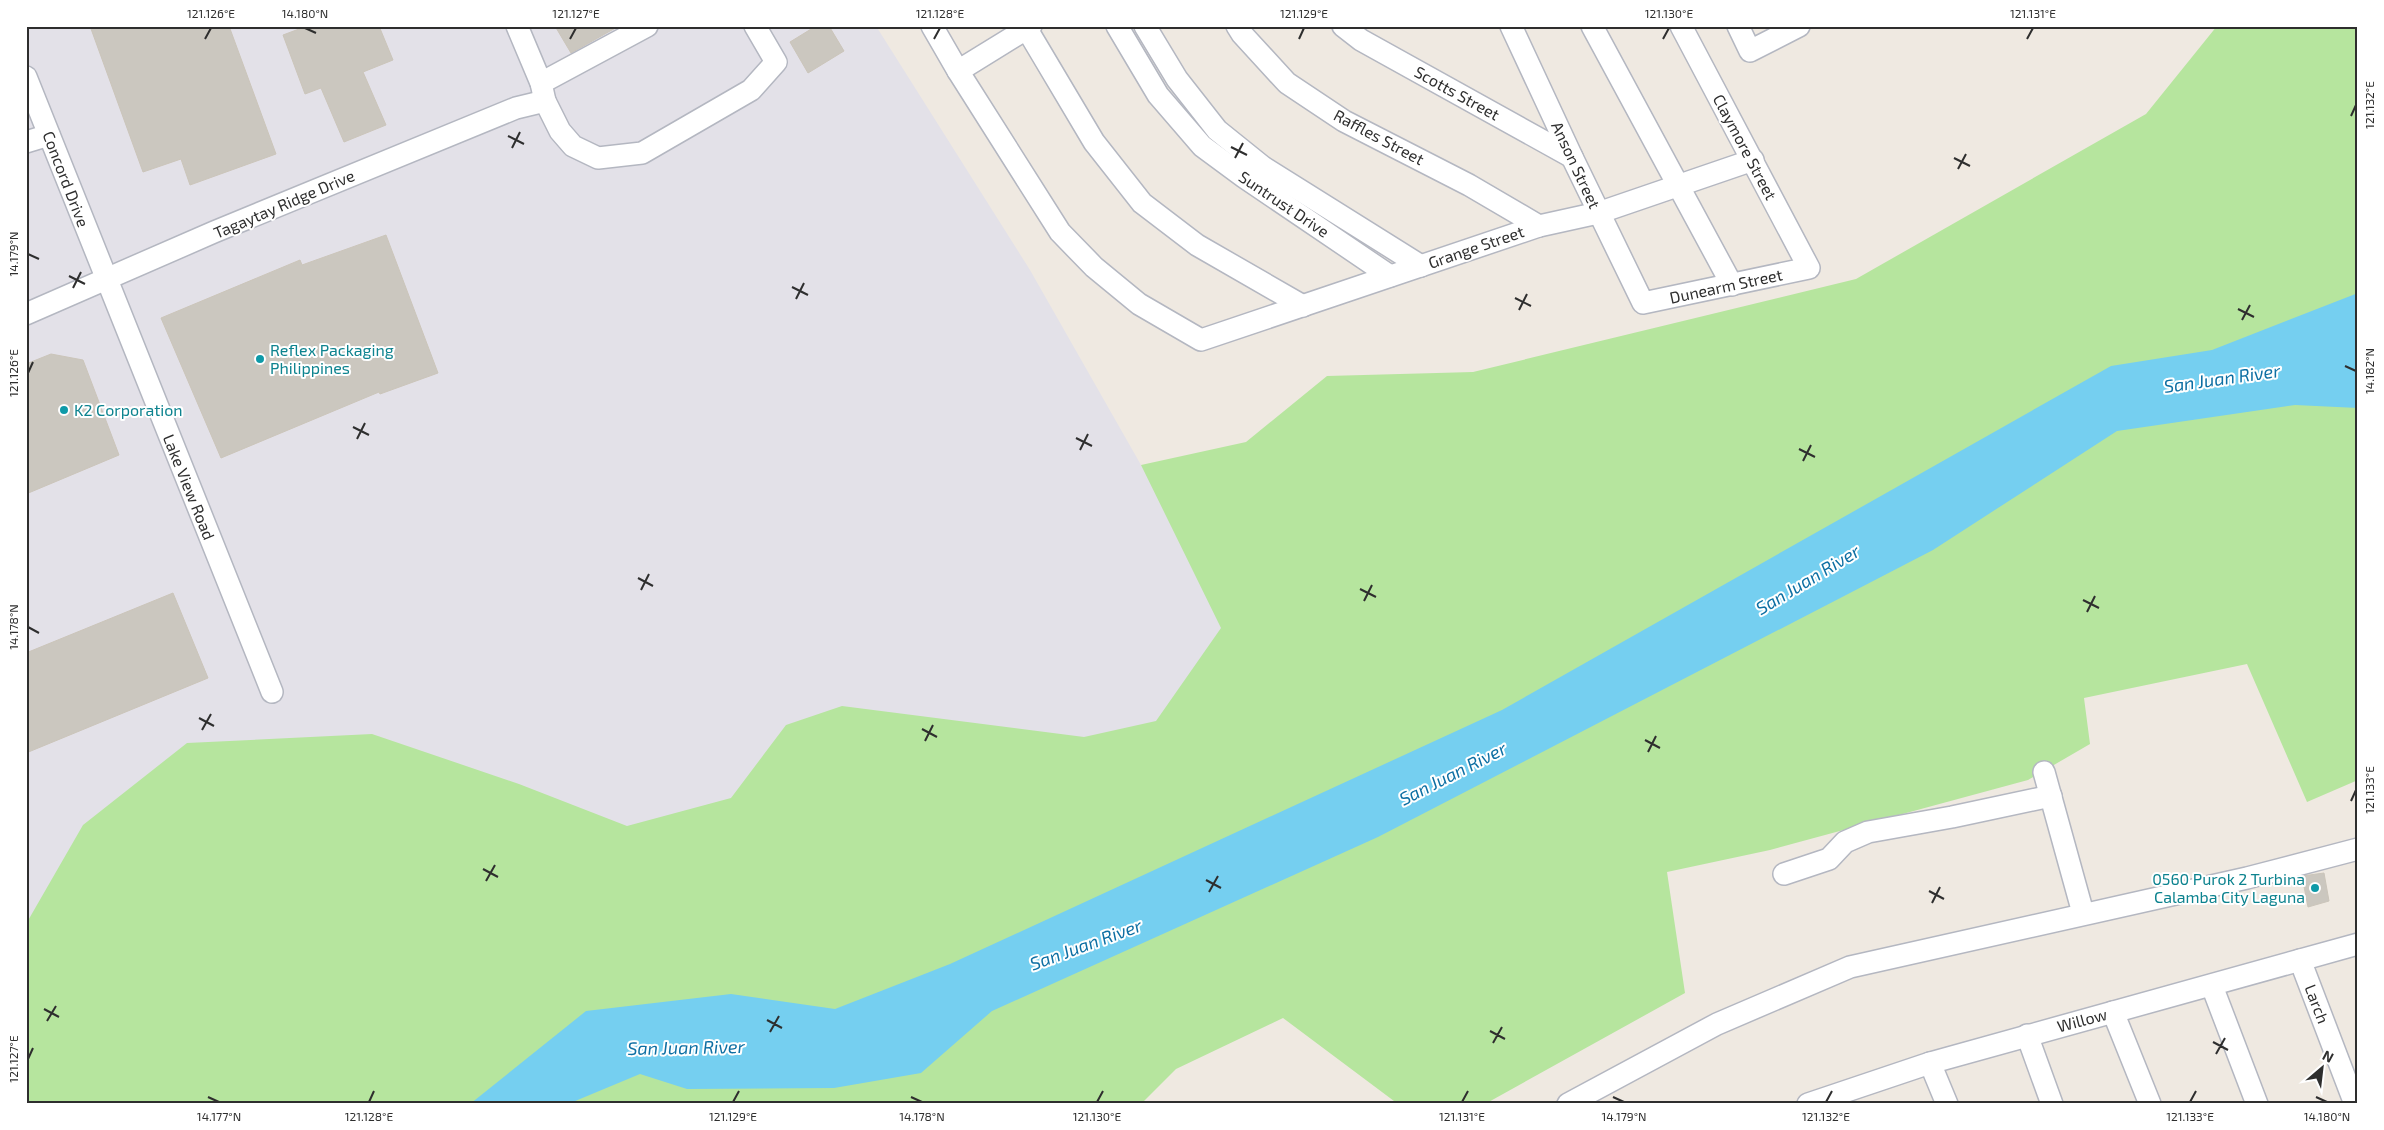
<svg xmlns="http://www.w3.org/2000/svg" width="2384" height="1130" font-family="'Exo 2',sans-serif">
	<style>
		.industrial { fill: #e3e1e8 }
		.green { fill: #b6e59e }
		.water { fill: #75cff0 }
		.building { fill: #cbc7bf; stroke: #cbc5ba }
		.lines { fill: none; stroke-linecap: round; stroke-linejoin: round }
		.minor-casing { stroke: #b4b7c1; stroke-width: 24 }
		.minor { stroke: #fff; stroke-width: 21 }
		.ticks { fill: none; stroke: #2e2e2e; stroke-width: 2 }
		.culture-dot { fill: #0f9aa8; stroke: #fff; stroke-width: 2 }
		.labels { text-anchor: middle; stroke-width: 4; stroke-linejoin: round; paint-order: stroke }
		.street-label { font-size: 16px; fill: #2e2e2e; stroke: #fff }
		.culture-label { font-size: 16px; fill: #0d838f; stroke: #fff; text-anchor: start }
		.water-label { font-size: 18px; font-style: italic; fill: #0d6fa3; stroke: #fff }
		.neatline { fill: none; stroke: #2e2e2e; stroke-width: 2 }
		.ticks-label { font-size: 12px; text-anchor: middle; fill: #2e2e2e }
	</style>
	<rect width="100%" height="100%" fill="#efe9e1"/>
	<!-- industrial -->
	<path class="industrial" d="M26,26h850l154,244 111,195 139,233 -1254,406z"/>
	<!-- green -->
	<path class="green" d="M2217,26h141v754l-51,22 -60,-138 -163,34 6,46 -62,36 -258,70 -103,22 18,121 -200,111h-87l-115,-86 -107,51 -35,35h-1115v-180l57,-99 104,-82 185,-9 147,50 108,42 104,-28 55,-73 56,-19 242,31 72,-16 65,-93 -80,-163 105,-23 81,-66 146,-4 383,-93 290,-165z"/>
	<!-- water -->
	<path class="water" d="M2358,293v115l-63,-3 -178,26 -184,119 -555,287 -386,174 -71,62 -87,15 -147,1 -47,-15 -72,30h-98l116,-93 145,-17 104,15 115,-45 552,-254 609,-344 101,-16z"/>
	<!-- building -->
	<g class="building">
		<path d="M90,26h139l47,128 -86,31 -9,-26 -38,13z"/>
		<path d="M307,26h72l14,34 -30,12 23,53 -42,17 -23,-54 -16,6 -22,-59z"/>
		<path d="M555,26h64l-48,27z"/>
		<path d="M816,26h13l15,25 -36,22 -18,-31z"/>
		<path d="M386,235l52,138 -58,21 -1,-2 -158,66 -60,-140 139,-58 2,5z"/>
		<path d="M51,354l32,6 36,95 -93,39v-130z"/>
		<path d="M173,593l35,85 -182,75v-100z"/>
		<path d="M2324,873l5,28 -21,6 -6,-31z"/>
	</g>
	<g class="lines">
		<!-- minor casing -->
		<g class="minor-casing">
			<g id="minor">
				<path d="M517,26l24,57 4,18 15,30 13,15 25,12 44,-5 109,-63 25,-28 -21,-36"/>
				<path d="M932,26l26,45 102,161 34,35 45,37 62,36 338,-114 59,-13 155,-53"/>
				<path d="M1025,26l69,116 48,61 55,42 106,61"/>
				<path d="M1117,26l41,69 44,51 42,31 146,99"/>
				<path d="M1145,26l32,53 40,51 46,37 158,99"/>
				<path d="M1237,26l5,8 45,49 57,38 125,64 70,41"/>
				<path d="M1343,26l18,14 211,117"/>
				<path d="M1511,26l61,131 71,146 166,-35 -128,-242"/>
				<path d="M1592,26l140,259"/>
				<path d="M1738,26l12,25 49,-25"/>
				<path d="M958,71l73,-45"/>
				<path d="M26,77l246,615"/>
				<path d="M541,83l106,-57"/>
				<path d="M26,142l23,-7"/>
				<path d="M26,314l188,-82 302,-124 29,-7"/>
				<path d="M2044,772l39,141"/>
				<path d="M1784,874l45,-15 16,-17 23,-10 84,-15 99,-21"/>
				<path d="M2300,960l55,144"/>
				<path d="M2212,986l45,118"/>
				<path d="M2113,1012l37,92"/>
				<path d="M2027,1035l25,69"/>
				<path d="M1930,1063l17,41"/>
				<path d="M1568,1104l149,-80 133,-57 397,-89 111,-29"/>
				<path d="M1808,1104l122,-41 428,-119"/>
			</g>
		</g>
		<!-- minor -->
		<use href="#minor" class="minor"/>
	</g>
	<!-- ticks -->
	<path class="ticks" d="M305,28l11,5M205,39l6,-11M570,39l6,-11M934,39l6,-11M1299,39l5,-11M1663,39l6,-11M2027,39l6,-11M2351,116l5,-11M508,136l16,8M1231,147l16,8M512,148l8,-16M1235,158l8,-15M1954,158l16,8M1958,169l8,-15M28,254l11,5M69,276l16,8M792,287l16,8M73,288l8,-16M1515,298l16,8M796,299l8,-16M2238,309l16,8M1519,310l8,-16M2242,320l8,-15M2345,366l11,5M28,373l5,-11M353,427l16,8M1076,438l16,8M357,439l8,-16M1799,449l16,8M1080,450l8,-16M1803,461l8,-16M638,578l15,8M1360,589l16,8M641,590l8,-16M2083,600l16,8M1364,601l8,-16M2087,612l8,-16M28,627l11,6M199,718l15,8M922,729l15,8M202,730l9,-16M1645,740l15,8M925,741l8,-16M1648,752l8,-16M2351,801l5,-11M483,869l15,8M1206,880l15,8M486,881l9,-16M1929,891l15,8M1209,892l9,-16M1932,903l8,-16M44,1009l15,8M767,1020l15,8M47,1021l9,-15M1490,1031l15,8M770,1032l9,-16M2213,1042l15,8M1493,1043l9,-16M2216,1054l9,-16M28,1059l5,-11M208,1097l11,5M911,1097l11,5M1613,1097l11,5M2316,1097l11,5M369,1102l5,-11M733,1102l6,-11M1097,1102l6,-11M1462,1102l6,-11M1826,1102l6,-11M2190,1102l6,-11"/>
	<!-- markers -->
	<g class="culture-dot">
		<circle cx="260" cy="359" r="5"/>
		<circle cx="64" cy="410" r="5"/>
		<circle cx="2315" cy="888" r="5"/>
	</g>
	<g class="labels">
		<!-- street labels -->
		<g class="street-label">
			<text transform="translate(1457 93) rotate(29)" y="6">Scotts Street</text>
			<text transform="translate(1379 137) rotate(28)" y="6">Raffles Street</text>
			<text transform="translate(1745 147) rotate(62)" y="6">Claymore Street</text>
			<text transform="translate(1576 165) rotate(65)" y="6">Anson Street</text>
			<text transform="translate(66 179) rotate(69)" y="6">Concord Drive</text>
			<text transform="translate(284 204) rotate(-23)" y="6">Tagaytay Ridge Drive</text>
			<text transform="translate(1284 204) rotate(34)" y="6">Suntrust Drive</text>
			<text transform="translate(1476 247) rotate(-19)" y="6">Grange Street</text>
			<text transform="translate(1726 286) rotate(-12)" y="6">Dunearm Street</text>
			<text transform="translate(189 487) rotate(68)" y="6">Lake View Road</text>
			<text transform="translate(2317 1004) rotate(69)" y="6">Larch</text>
			<text transform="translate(2082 1020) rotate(-15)" y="6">Willow</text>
		</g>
		<!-- culture labels -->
		<g class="culture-label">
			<text x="270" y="356">Reflex Packaging<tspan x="270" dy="18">Philippines</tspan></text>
			<text x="74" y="416">K2 Corporation</text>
			<text x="2305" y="885" text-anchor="end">0560 Purok 2 Turbina<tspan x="2305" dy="18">Calamba City Laguna</tspan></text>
		</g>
		<!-- water labels -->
		<g class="water-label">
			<text transform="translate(2222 379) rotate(-8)" y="6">San Juan River</text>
			<text transform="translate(1808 580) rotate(-31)" y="6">San Juan River</text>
			<text transform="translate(1453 774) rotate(-27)" y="6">San Juan River</text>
			<text transform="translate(1086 945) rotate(-20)" y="6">San Juan River</text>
			<text transform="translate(686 1048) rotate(-1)" y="6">San Juan River</text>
		</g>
	</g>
	<!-- border -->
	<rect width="2384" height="1130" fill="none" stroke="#ffffff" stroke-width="55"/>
	<!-- north arrow -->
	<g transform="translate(2322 1068) rotate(28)" stroke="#ffffff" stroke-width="4" paint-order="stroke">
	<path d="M0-4L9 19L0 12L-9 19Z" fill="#2e2e2e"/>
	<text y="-8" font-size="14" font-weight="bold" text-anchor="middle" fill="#2e2e2e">N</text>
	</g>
	<rect x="28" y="28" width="2328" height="1074" class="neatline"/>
	<g class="ticks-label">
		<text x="211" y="18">121.126°E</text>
		<text x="305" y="18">14.180°N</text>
		<text x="576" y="18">121.127°E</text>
		<text x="940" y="18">121.128°E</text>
		<text x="1304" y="18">121.129°E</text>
		<text x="1669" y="18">121.130°E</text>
		<text x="2033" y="18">121.131°E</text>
		<text transform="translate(2370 105) rotate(-90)" y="4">121.132°E</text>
		<text transform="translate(14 254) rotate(-90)" y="4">14.179°N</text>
		<text transform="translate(2370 371) rotate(-90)" y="4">14.182°N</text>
		<text transform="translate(14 373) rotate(-90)" y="4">121.126°E</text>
		<text transform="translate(14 627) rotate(-90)" y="4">14.178°N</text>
		<text transform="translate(2370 790) rotate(-90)" y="4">121.133°E</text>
		<text transform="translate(14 1059) rotate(-90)" y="4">121.127°E</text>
		<text x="219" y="1121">14.177°N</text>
		<text x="369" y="1121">121.128°E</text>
		<text x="733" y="1121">121.129°E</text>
		<text x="922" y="1121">14.178°N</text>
		<text x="1097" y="1121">121.130°E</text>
		<text x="1462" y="1121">121.131°E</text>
		<text x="1624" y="1121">14.179°N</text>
		<text x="1826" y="1121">121.132°E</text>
		<text x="2190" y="1121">121.133°E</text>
		<text x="2327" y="1121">14.180°N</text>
	</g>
</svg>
